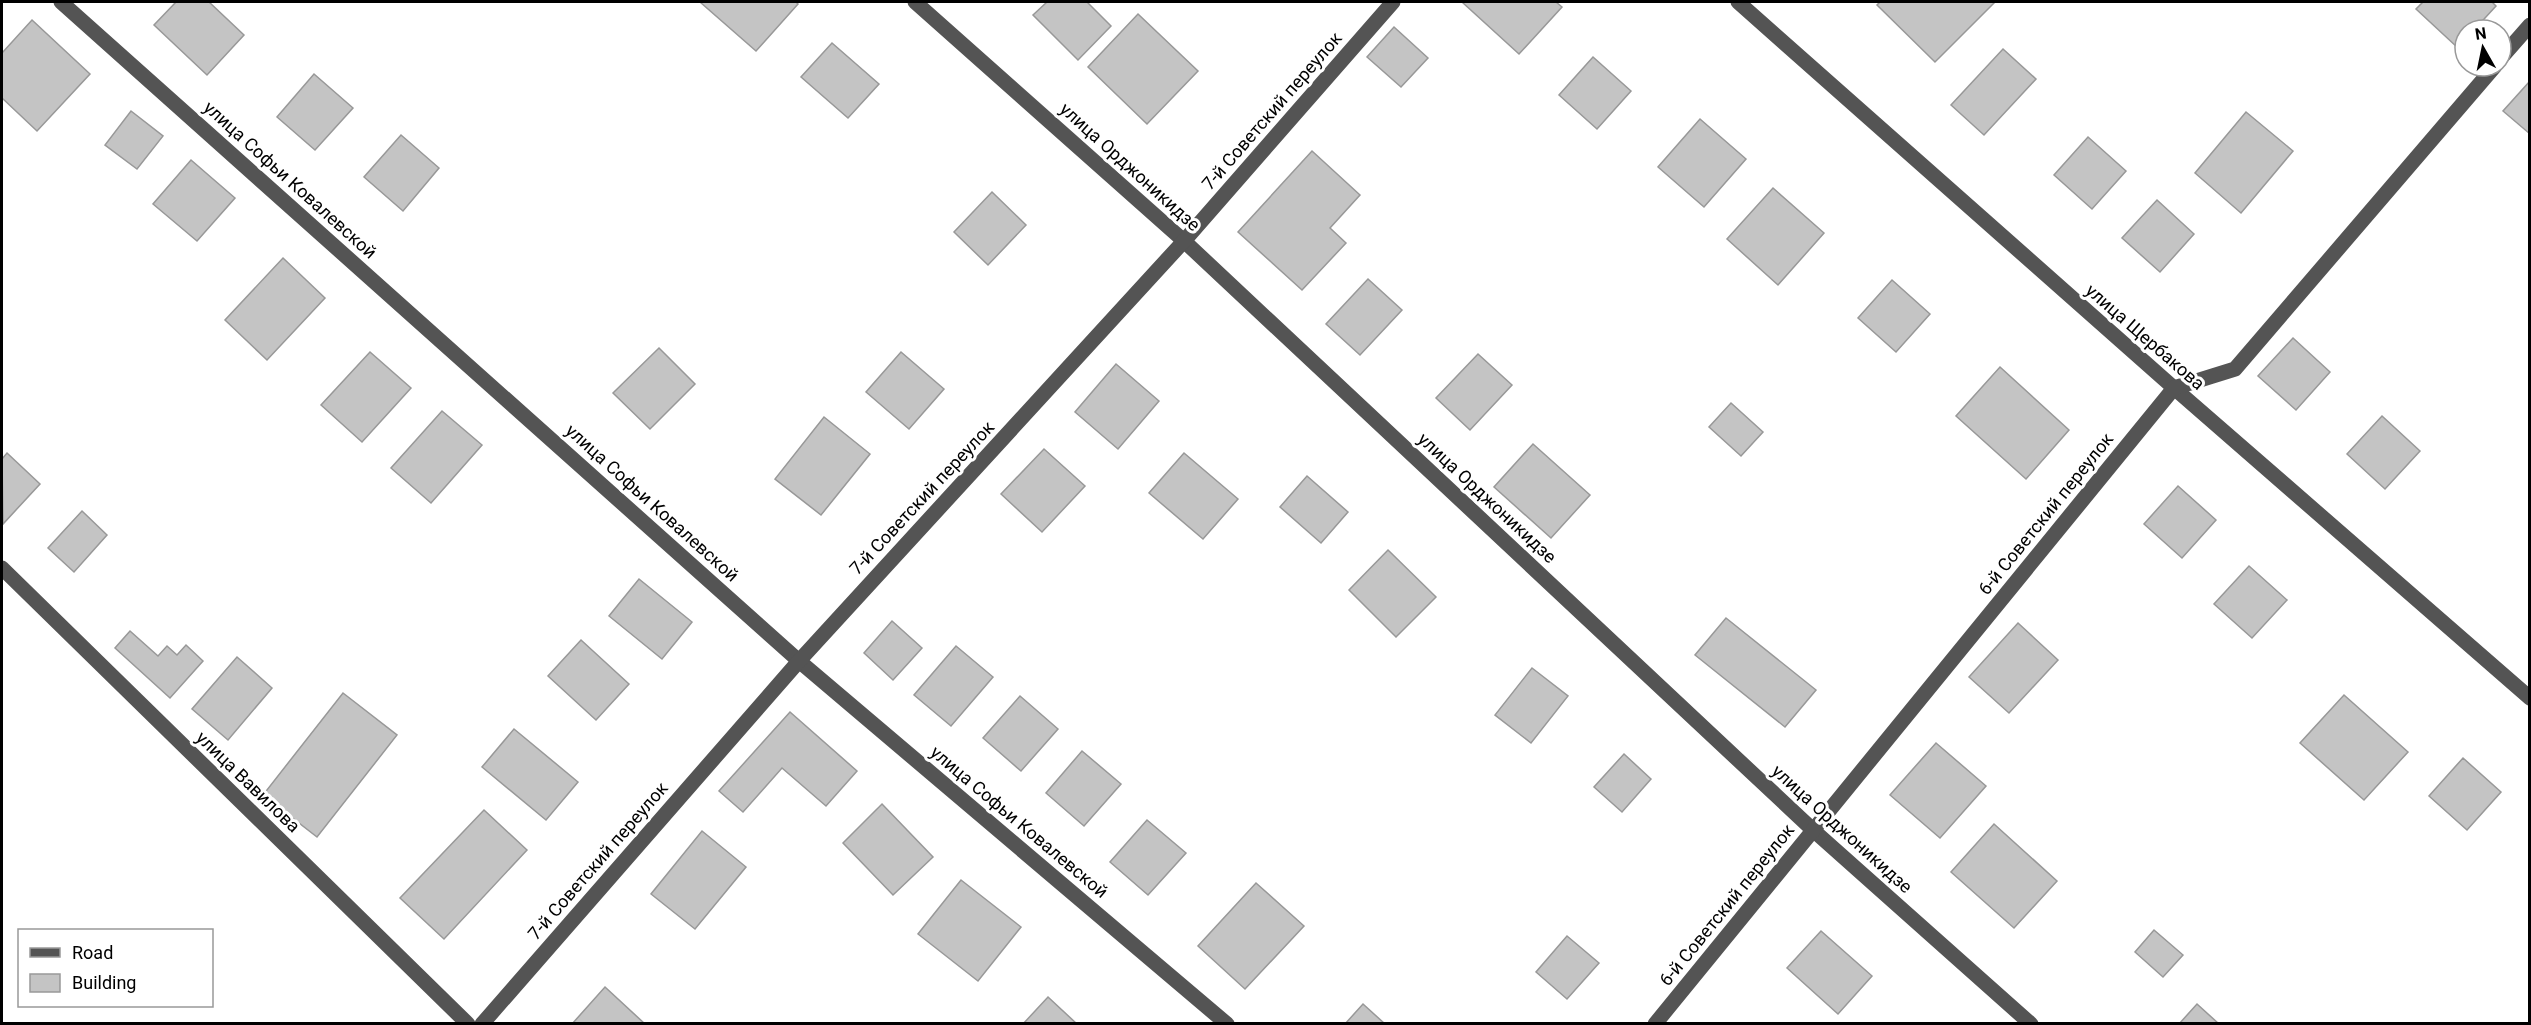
<svg xmlns="http://www.w3.org/2000/svg" width="2531" height="1025" font-family="Roboto,sans-serif">
	<style>
		.building { fill: #c4c4c4; stroke: #989898; stroke-width: 1.5 }
		.lines { fill: none; stroke-linecap: round; stroke-linejoin: round }
		.minor { stroke: #545454; stroke-width: 15 }
		.labels { text-anchor: middle; stroke-width: 6; stroke-linejoin: round; paint-order: stroke }
		.street-label { font-size: 18px; fill: #000; stroke: #fff }
	</style>
	<rect width="100%" height="100%" fill="#fff"/>
	<!-- building -->
	<g class="building">
		<path d="M176,2h33l35,33 -37,40 -53,-50z"/>
		<path d="M700,2h96l2,2 -42,47z"/>
		<path d="M1047,2h40l24,24 -33,34 -45,-45z"/>
		<path d="M1462,2h94l6,5 -43,47z"/>
		<path d="M1880,2h115l-60,60 -58,-57z"/>
		<path d="M2423,2h69l4,4 -22,24h-9v10l-7,8 -42,-39z"/>
		<path d="M1138,14l60,57 -51,53 -59,-57z"/>
		<path d="M32,20l58,54 -53,57 -35,-33v-45z"/>
		<path d="M1394,27l34,31 -27,29 -34,-30z"/>
		<path d="M832,43l47,41 -31,34 -47,-41z"/>
		<path d="M2003,49l33,30 -52,56 -33,-30z"/>
		<path d="M1593,57l38,34 -34,38 -38,-34z"/>
		<path d="M314,74l39,34 -38,42 -38,-33z"/>
		<path d="M2530,81v53l-27,-23z"/>
		<path d="M131,111l32,25 -26,33 -32,-24z"/>
		<path d="M2246,112l47,39 -52,62 -46,-40z"/>
		<path d="M1700,119l46,40 -42,48 -46,-40z"/>
		<path d="M401,135l38,33 -36,43 -39,-34z"/>
		<path d="M2088,137l38,34 -34,38 -38,-34z"/>
		<path d="M1312,151l48,44 -30,33 16,15 -44,47 -64,-58z"/>
		<path d="M191,160l44,38 -38,43 -44,-37z"/>
		<path d="M1773,188l51,45 -46,52 -51,-46z"/>
		<path d="M992,192l34,33 -38,40 -34,-33z"/>
		<path d="M2157,200l37,34 -34,38 -38,-34z"/>
		<path d="M283,258l42,40 -58,62 -42,-40z"/>
		<path d="M1368,279l34,31 -42,45 -34,-31z"/>
		<path d="M1892,280l38,34 -34,38 -38,-34z"/>
		<path d="M2293,338l37,34 -34,38 -38,-34z"/>
		<path d="M659,348l36,36 -45,45 -37,-36z"/>
		<path d="M370,352l41,36 -49,54 -41,-37z"/>
		<path d="M901,352l43,37 -35,40 -43,-37z"/>
		<path d="M1478,354l34,31 -42,45 -34,-32z"/>
		<path d="M1116,364l43,37 -41,48 -43,-37z"/>
		<path d="M2000,367l69,63 -43,49 -70,-63z"/>
		<path d="M1731,403l32,29 -22,24 -32,-29z"/>
		<path d="M442,411l40,34 -51,58 -40,-35z"/>
		<path d="M2382,416l38,35 -35,38 -38,-35z"/>
		<path d="M824,417l46,37 -49,61 -46,-36z"/>
		<path d="M1533,444l57,51 -39,43 -57,-51z"/>
		<path d="M1044,449l41,37 -43,46 -41,-38z"/>
		<path d="M7,453l33,31 -37,40 -1,-65z"/>
		<path d="M1184,453l54,46 -35,40 -54,-46z"/>
		<path d="M1307,476l41,36 -27,31 -41,-36z"/>
		<path d="M2178,486l38,34 -34,38 -38,-34z"/>
		<path d="M82,511l25,24 -33,37 -26,-24z"/>
		<path d="M1388,550l48,47 -40,40 -47,-47z"/>
		<path d="M2249,566l38,34 -35,38 -38,-34z"/>
		<path d="M639,579l53,43 -30,37 -53,-43z"/>
		<path d="M1726,618l90,72 -31,37 -90,-72z"/>
		<path d="M892,621l30,27 -29,32 -29,-27z"/>
		<path d="M2018,623l40,37 -49,53 -40,-36z"/>
		<path d="M130,631l28,25 9,-10 10,9 9,-10 17,16 -33,37 -55,-50z"/>
		<path d="M581,640l48,44 -33,36 -48,-44z"/>
		<path d="M956,646l37,31 -42,49 -37,-31z"/>
		<path d="M237,657l35,31 -44,52 -36,-31z"/>
		<path d="M1532,668l36,28 -37,47 -36,-28z"/>
		<path d="M343,693l54,42 -80,102 -54,-42z"/>
		<path d="M2344,695l64,57 -44,48 -64,-57z"/>
		<path d="M1020,696l38,33 -37,42 -38,-33z"/>
		<path d="M790,712l67,59 -31,35 -44,-38 -39,44 -24,-21z"/>
		<path d="M514,729l64,53 -32,38 -64,-53z"/>
		<path d="M1936,743l50,43 -46,52 -50,-43z"/>
		<path d="M1082,751l39,33 -37,42 -38,-33z"/>
		<path d="M1624,754l27,25 -29,33 -28,-25z"/>
		<path d="M2463,758l38,34 -34,38 -38,-34z"/>
		<path d="M882,804l51,53 -40,38 -50,-52z"/>
		<path d="M484,810l43,40 -83,89 -44,-41z"/>
		<path d="M1147,820l39,33 -38,42 -38,-33z"/>
		<path d="M1994,824l63,57 -43,47 -63,-56z"/>
		<path d="M702,831l44,36 -51,62 -44,-35z"/>
		<path d="M961,880l60,47 -43,54 -60,-47z"/>
		<path d="M1256,883l48,43 -59,63 -47,-43z"/>
		<path d="M2154,930l29,25 -20,22 -28,-25z"/>
		<path d="M1821,931l51,45 -34,38 -51,-46z"/>
		<path d="M1567,936l32,27 -32,36 -31,-27z"/>
		<path d="M605,987l40,37h-73z"/>
		<path d="M1048,997l29,27h-54z"/>
		<path d="M1363,1004l22,20h-40z"/>
		<path d="M2197,1004l22,20h-40z"/>
	</g>
	<g class="lines">
		<!-- minor -->
		<g class="minor">
			<path d="M61,2l738,659 428,363"/>
			<path d="M915,2l269,239 629,589 218,194"/>
			<path d="M1738,2l436,386 356,310"/>
			<path d="M2501,58l29,-33"/>
			<path d="M2,568l466,456"/>
			<path d="M482,1024l317,-363 385,-420 209,-239"/>
			<path d="M1655,1024l519,-636 61,-19 260,-303"/>
		</g>
	</g>
	<g class="labels">
		<!-- street labels -->
		<g class="street-label">
			<text transform="translate(1272 111) rotate(-49)" y="6">7-й Советский переулок</text>
			<text transform="translate(1130 167) rotate(42)" y="6">улица Орджоникидзе</text>
			<text transform="translate(290 180) rotate(42)" y="6">улица Софьи Ковалевской</text>
			<text transform="translate(2145 337) rotate(41)" y="6">улица Щербакова</text>
			<text transform="translate(922 498) rotate(-47)" y="6">7-й Советский переулок</text>
			<text transform="translate(1487 498) rotate(43)" y="6">улица Орджоникидзе</text>
			<text transform="translate(652 503) rotate(42)" y="6">улица Софьи Ковалевской</text>
			<text transform="translate(2046 514) rotate(-51)" y="6">6-й Советский переулок</text>
			<text transform="translate(248 782) rotate(44)" y="6">улица Вавилова</text>
			<text transform="translate(1019 822) rotate(40)" y="6">улица Софьи Ковалевской</text>
			<text transform="translate(1842 829) rotate(42)" y="6">улица Орджоникидзе</text>
			<text transform="translate(598 861) rotate(-49)" y="6">7-й Советский переулок</text>
			<text transform="translate(1727 905) rotate(-51)" y="6">6-й Советский переулок</text>
		</g>
	</g>
	<!-- border -->
	<rect width="2531" height="1025" fill="none" stroke="#000000" stroke-width="6"/>
	<!-- legend -->
	<rect x="18" y="929" width="195" height="78" fill="#ffffff" stroke="#999999" stroke-width="1.5"/>
	<rect x="30" y="948" width="30" height="9" fill="#545454" stroke="#999999" stroke-width="1.5"/>
	<text x="72" y="959" font-size="18" fill="#000000">Road</text>
	<rect x="30" y="974" width="30" height="18" fill="#c4c4c4" stroke="#999999" stroke-width="1.5"/>
	<text x="72" y="989" font-size="18" fill="#000000">Building</text>
	<!-- north arrow -->
	<g transform="translate(2483 48) rotate(351)"><circle r="28" fill="#ffffff" stroke="#999999" stroke-width="1.5"/>
	<path d="M0-4.5L10 22L0 15L-10 22Z" fill="#000000"/>
	<text y="-9" font-size="16" font-weight="bold" text-anchor="middle" fill="#000000">N</text>
	</g>
</svg>
